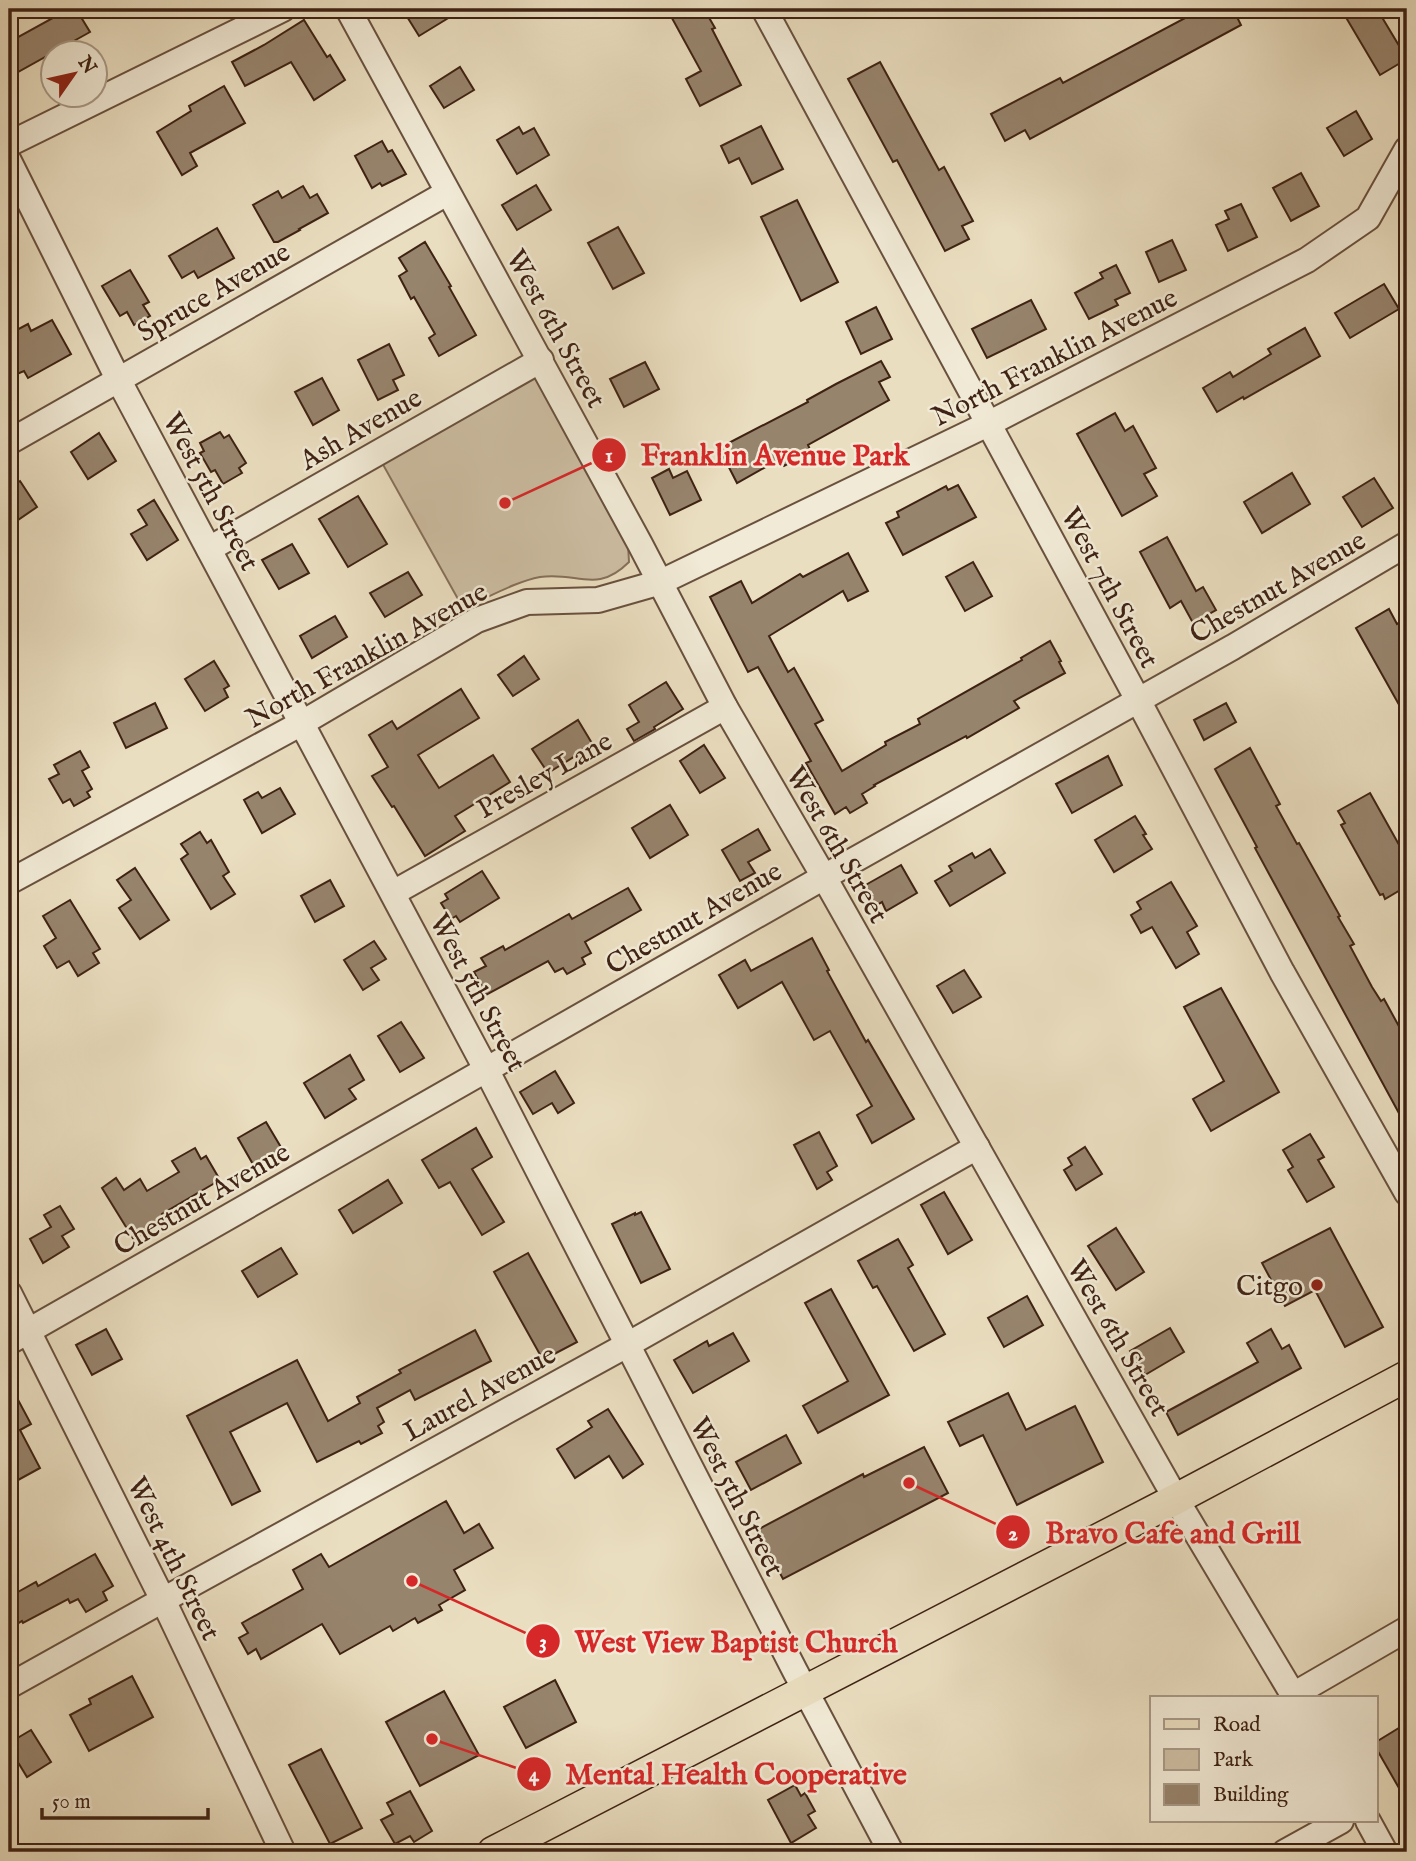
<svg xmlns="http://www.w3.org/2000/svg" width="1416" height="1861" font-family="'IM FELL English',serif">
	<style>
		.green { fill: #cdbea3; stroke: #86705b; stroke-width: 2 }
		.building { fill: #97846d; stroke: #3e2213; stroke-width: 2 }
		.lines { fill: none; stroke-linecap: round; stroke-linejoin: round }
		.minor-casing { stroke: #69513e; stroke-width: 28 }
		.major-casing { stroke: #3e2213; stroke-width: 33 }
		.minor { stroke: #f1ead6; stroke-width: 24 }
		.major { stroke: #eadec0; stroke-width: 30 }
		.poi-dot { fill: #8f2418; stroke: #f1ead6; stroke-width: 2.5 }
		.labels { text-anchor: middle; stroke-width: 5; stroke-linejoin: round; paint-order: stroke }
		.street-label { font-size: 28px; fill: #3e2213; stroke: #f1ead6 }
		.poi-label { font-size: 28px; fill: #3e2213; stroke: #f1ead6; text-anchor: end }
		.leader { fill: none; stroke: #d62828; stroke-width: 2.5 }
		.callout-dot { fill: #d62828; stroke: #f1ead6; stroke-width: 2.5 }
		.mark-label { font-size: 21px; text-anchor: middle; font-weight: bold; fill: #fff }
		.callout-label { font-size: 30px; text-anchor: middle; font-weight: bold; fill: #d62828; stroke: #f1ead6; stroke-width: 5; stroke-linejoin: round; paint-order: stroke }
	</style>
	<rect width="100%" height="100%" fill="#eadec0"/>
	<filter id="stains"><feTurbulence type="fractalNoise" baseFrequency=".00286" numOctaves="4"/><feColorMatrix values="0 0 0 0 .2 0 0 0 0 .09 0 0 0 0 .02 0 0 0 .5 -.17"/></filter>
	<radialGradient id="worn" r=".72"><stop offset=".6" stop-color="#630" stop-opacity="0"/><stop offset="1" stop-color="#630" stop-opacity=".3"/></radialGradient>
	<!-- green -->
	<path class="green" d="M526,379h9l8,6 85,159 1,18c-33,33 -52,9 -89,15 -26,5 -52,21 -77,31l-82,-147z"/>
	<!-- building -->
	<g class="building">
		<path d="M69,9h7l14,23 -81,45v-35z"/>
		<path d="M416,9h47l-44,27 -13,-21z"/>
		<path d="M667,9h37l11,19 -3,1 29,56 -41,21 -14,-27 15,-8z"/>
		<path d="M1202,9h31l8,16 -211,114 -5,-9 -20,11 -14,-27 69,-36 3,5z"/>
		<path d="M1341,9h36l30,50 -27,16z"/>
		<path d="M304,20l23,37 3,-2 15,25 -31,20 -23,-38 -46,24 -13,-24 32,-17z"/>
		<path d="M880,62l59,108 5,-3 29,54 -11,5 7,13 -24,12 -48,-91 -4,2 -45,-83z"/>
		<path d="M460,67l14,23 -30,18 -14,-22z"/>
		<path d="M224,86l21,37 -55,30 7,13 -15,9 -25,-43 34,-21 -2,-5z"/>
		<path d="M1356,111l16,28 -28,17 -17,-28z"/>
		<path d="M761,126l22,43 -31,15 -13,-26 -10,5 -8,-17z"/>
		<path d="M519,127l4,7 11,-6 15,27 -32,19 -20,-34z"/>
		<path d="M382,141l6,11 4,-2 14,24 -24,12 -2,-3 -8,5 -17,-32z"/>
		<path d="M1301,173l18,33 -28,15 -18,-33z"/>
		<path d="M536,185l15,25 -34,20 -15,-25z"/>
		<path d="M303,186l7,12 7,-4 11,19 -29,16 1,1 -22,12h-4l-21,-37 25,-14 4,7z"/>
		<path d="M797,200l41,82 -37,19 -40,-84z"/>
		<path d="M1241,204l16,33 -29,14 -12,-26 13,-6 -4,-8z"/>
		<path d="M618,227l26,46 -31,16 -25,-46z"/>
		<path d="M217,228l17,30 -36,20 -4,-7 -12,7 -13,-22z"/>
		<path d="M1172,240l14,30 -27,12 -13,-30z"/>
		<path d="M425,242l26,44 -2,1 27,48 -37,21 -10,-18 6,-4 -21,-37 -3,2 -12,-23 8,-5 -8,-13z"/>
		<path d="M1116,265l14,28 -15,7 3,5 -29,14 -14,-26 28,-15 -3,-5z"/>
		<path d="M130,270l19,32 -6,3 7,11 -16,9 -7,-13 -7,4 -18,-30z"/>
		<path d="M1384,284l15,25 -49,29 -15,-25z"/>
		<path d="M1031,300l15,29 -59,29 -15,-29z"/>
		<path d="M876,307l16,32 -31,15 -15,-32z"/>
		<path d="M52,320l19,34 -43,24 -4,-7 -7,3 -8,-14v-26l19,-10 3,7z"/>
		<path d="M1305,328l15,28 -76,43 -1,-2 -26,15 -14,-24 27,-16 3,5 38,-23 -3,-5z"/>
		<path d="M389,344l15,31 -11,5 5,10 -20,10 -20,-40z"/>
		<path d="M881,361l9,16 -11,5 10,18 -81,45 3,7 -27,14 -4,-7 -43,24 -18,-35 89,-46 -1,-2 29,-16z"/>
		<path d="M645,362l14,27 -35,18 -14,-28z"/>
		<path d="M322,378l17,32 -26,15 -18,-33z"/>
		<path d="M1115,413l10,18 8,-5 23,42 -12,6 13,22 -35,20 -45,-82z"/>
		<path d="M220,432l4,6 5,-3 17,28 -7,5 3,5 -19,11 -8,-14 -4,2 -11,-19 4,-2 -4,-8z"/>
		<path d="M99,433l17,28 -28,18 -17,-27z"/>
		<path d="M669,469l4,9 14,-7 14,29 -31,15 -18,-37z"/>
		<path d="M1292,473l18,31 -48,29 -18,-31z"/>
		<path d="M1374,478l19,30 -31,19 -19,-30z"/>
		<path d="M20,481l17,26 -22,15 -6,-9v-25z"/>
		<path d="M958,485l18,32 -73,38 -17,-32 13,-6 -2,-5 49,-26 2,4z"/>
		<path d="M358,496l29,48 -39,23 -29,-48z"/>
		<path d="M154,500l24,40 -31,20 -16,-26 16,-9 -9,-15z"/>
		<path d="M1167,537l29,54 7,-4 13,23 -23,13 -12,-22 -11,7 -30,-56z"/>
		<path d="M292,544l17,29 -30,16 -17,-29z"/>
		<path d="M848,553l20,38 -20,10 -5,-10 -74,45 19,36 6,-4 29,52 -8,4 27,47 44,-26 -1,-3 35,-18 -2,-5 104,-59 -1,-2 29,-17 11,20 -2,1 6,11 -51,28 5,7 -52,30 -1,-2 -92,49 1,1 -13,8 5,9 -17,10 -4,-6 -11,7 -29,-51 5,-2 -53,-94 -10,5 -38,-75 31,-16 11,22 48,-29 3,3z"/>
		<path d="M973,562l19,34 -27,15 -19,-34z"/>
		<path d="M408,572l14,23 -37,22 -15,-24z"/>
		<path d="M1389,609l8,15 3,-2 7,13v84l-51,-91z"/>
		<path d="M335,616l12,21 -35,21 -12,-22z"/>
		<path d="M524,656l15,23 -26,17 -15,-21z"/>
		<path d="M214,661l15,25 -5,3 4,8 -23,14 -20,-32z"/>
		<path d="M666,682l17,27 -29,18 1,2 -21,12 -7,-12 12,-7 -10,-17z"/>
		<path d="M461,689l18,29 -61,37 21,33 54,-33 17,27 -55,34 10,15 -40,25 -31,-50 -2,1 -20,-31 16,-9 -19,-32 23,-14 5,8z"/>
		<path d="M155,703l12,25 -41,20 -12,-25z"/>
		<path d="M1226,703l10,19 -32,18 -10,-20z"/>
		<path d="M578,720l15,25 -45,28 -16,-24z"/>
		<path d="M704,745l21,33 -25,15 -20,-32z"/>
		<path d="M1250,748l30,56 -4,2 21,38 2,-1 41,73 -2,1 16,27 -4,2 22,41 9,14 3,-2 23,42v87l-152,-280 2,-1 -42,-78z"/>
		<path d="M80,751l9,16 -7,4 10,18 -5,3 3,5 -16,9 -4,-7 -7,4 -14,-24 10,-5 -5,-9z"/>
		<path d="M1108,756l14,29 -50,28 -16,-29z"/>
		<path d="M280,788l15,26 -33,19 -18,-33 14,-8 4,6z"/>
		<path d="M1370,793l37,66v27l-22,13 -2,-5 -3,1 -39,-70 4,-2 -7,-12z"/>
		<path d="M670,805l18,30 -38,23 -18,-30z"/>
		<path d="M1135,816l11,18 -3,1 9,14 -38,23 -19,-32z"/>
		<path d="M758,829l12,21 -22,12 7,11 -15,8 -18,-31z"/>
		<path d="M200,832l7,11 4,-3 18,32 -6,4 12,18 -24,15 -30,-50 7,-5 -7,-10z"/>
		<path d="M990,849l15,24 -55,33 -15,-25 17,-10 -3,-5 23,-13 3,5z"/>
		<path d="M901,865l16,28 -31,18 -4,-9 -8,5 -12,-20z"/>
		<path d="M135,868l34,52 -29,19 -21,-31 12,-8 -14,-20z"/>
		<path d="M482,871l17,27 -39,24 -4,-6 -5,3 -10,-16 7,-4 -3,-5z"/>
		<path d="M330,880l14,26 -29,16 -14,-26z"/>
		<path d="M1171,882l26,44 -10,6 12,22 -23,14 -24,-41 -11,6 -10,-18 10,-6 -4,-7z"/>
		<path d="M628,888l13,22 -56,32 6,11 -9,5 3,6 -18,10 -4,-6 -8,4 -7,-11 -62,34 -12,-23 12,-6 -5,-8 22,-12 2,4 64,-36 3,5z"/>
		<path d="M70,900l30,49 -7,4 6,10 -21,13 -9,-15 -12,7 -13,-22 12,-8 -13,-22z"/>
		<path d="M812,938l17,32 -2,1 39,71 2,-2 46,79 -42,24 -15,-28 15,-9 -42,-75 -16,9 -32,-58 -44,26 -19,-33 26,-15 6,11z"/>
		<path d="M374,941l12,18 -15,9 8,12 -16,10 -19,-30z"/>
		<path d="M964,970l17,27 -28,16 -16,-27z"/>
		<path d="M1221,988l58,104 -68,39 -18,-32 31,-18 -40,-74z"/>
		<path d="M401,1022l23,36 -24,14 -22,-36z"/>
		<path d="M350,1055l14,25 -15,9 7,10 -31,19 -21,-35z"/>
		<path d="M555,1071l19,32 -16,10 -6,-10 -19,11 -13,-22z"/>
		<path d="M266,1122l16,27 -28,17 -16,-28z"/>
		<path d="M476,1128l16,29 -20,12 32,53 -22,13 -32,-53 -11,6 -17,-28z"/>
		<path d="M819,1132l18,34 -10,6 5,8 -15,9 -23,-44z"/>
		<path d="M1310,1134l14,23 -6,3 16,27 -27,15 -19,-32 5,-3 -10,-17z"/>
		<path d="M1085,1147l17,27 -26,16 -12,-20 8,-5 -4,-7z"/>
		<path d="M195,1148l6,11 5,-3 14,24 -58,34 1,3 -15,9 3,4 -17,10 -32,-52 14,-10 8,12 16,-11 7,12 32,-19 -7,-11z"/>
		<path d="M388,1180l14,23 -49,30 -14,-23z"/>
		<path d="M944,1192l28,48 -24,14 -27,-49z"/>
		<path d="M60,1206l14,23 -12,7 7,11 -26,16 -13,-24 21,-12 -7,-12z"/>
		<path d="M641,1212l29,57 -29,14 -29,-59 23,-11v2z"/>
		<path d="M1116,1228l28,44 -28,18 -28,-44z"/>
		<path d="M1330,1228l53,99 -38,20 -30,-57 -30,16 -23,-43z"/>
		<path d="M898,1239l15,26 -5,3 37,66 -31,17 -37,-65 -4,2 -15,-27z"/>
		<path d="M281,1248l16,26 -39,23 -16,-26z"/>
		<path d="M528,1253l49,89 -34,18 -49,-88z"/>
		<path d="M831,1289l58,106 -71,38 -15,-27 45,-25 -43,-78z"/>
		<path d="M1027,1296l16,29 -39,22 -16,-29z"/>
		<path d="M1170,1328l14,24 -39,23 -15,-24z"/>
		<path d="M106,1329l16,30 -30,16 -16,-30z"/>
		<path d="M1271,1329l11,20 7,-4 12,23 -123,67 -12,-23 92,-50 -11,-19z"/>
		<path d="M475,1330l16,31 -76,39 -5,-10 -33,18 7,14 -6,4 4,7 -21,11 -2,-3 -42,21 -30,-59 -57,29 30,59 -28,14 -45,-89 110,-56 31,61 32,-18 -3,-6 44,-24 -2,-3z"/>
		<path d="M733,1333l16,28 -56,32 -19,-33 33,-19 2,5z"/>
		<path d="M9,1383l22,41 -11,6 20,38 -31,17z"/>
		<path d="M1008,1393l18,37 49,-24 28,56 -86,43 -34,-70 -23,11 -12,-24z"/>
		<path d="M608,1409l35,55 -20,14 -14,-22 -34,22 -18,-29 35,-22 -4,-6z"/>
		<path d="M786,1435l15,28 -50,27 -15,-28z"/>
		<path d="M924,1447l24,46 -165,86 -26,-49 106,-56 1,3z"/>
		<path d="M446,1501l18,32 15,-9 14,24 -39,22 11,20 -26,15 3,5 -24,13 -3,-5 -22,13 -3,-5 -50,28 -18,-30 -61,35 -5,-10 -8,5 -9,-16 9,-5 -6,-10 61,-34 -10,-19 28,-16 8,13z"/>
		<path d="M95,1554l18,32 -10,6 4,8 -21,12 -8,-13 -8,4 -2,-4 -45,24 -1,-2 -13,8v-32l27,-15 2,4z"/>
		<path d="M132,1676l21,41 -64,34 -19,-36 21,-11 -2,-5z"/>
		<path d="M555,1680l21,42 -50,26 -22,-41z"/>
		<path d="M444,1691l35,64 -59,31 -34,-64z"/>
		<path d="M1407,1723v79l-31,-54v-6z"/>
		<path d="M31,1730l20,32 -24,15 -8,-13 -10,7v-28z"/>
		<path d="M321,1749l41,79 -32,16 -41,-79z"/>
		<path d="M795,1785l6,11 4,-3 10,18 -7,4 8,13 -25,15 -23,-43z"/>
		<path d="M410,1791l22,40 -18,11 -4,-6 -15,8 -14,-24 12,-6 -6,-11z"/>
	</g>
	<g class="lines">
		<!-- minor casing -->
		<g class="minor-casing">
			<g id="minor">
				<path d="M348,9l292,535 85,163 99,170 352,622 119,199"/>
				<path d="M764,9l374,691 144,272 125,221"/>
				<path d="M9,144l274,-135"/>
				<path d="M9,161l109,218 368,690 309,602 96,181"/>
				<path d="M9,442l438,-249"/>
				<path d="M209,549l332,-189"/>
				<path d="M9,882l293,-159 175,-103 50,-18 71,-2 63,-18 327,-158 319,-164 61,-42 39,-69"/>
				<path d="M393,893l332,-186"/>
				<path d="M9,1293l154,307 120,252"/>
				<path d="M9,1342l815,-465 409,-230 174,-103"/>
				<path d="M9,1686l154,-86 464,-255 350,-198"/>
				<path d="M1293,1695l114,-66"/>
				<path d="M1368,1821l17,31"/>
				<path d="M1285,1852l56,-31"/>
			</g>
		</g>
		<!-- major casing -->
		<g class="major-casing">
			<path id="major" d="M493,1852l683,-353 231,-123"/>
		</g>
		<!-- minor -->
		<use href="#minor" class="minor"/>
		<!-- major -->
		<use href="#major" class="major"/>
	</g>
	<!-- markers -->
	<circle class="poi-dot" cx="1317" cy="1285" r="7"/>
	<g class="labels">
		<!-- street labels -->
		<g class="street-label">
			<text transform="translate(213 291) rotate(-30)" y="10">Spruce Avenue</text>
			<text transform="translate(557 328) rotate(61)" y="10">West 6th Street</text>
			<text transform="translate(1054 356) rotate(-27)" y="10">North Franklin Avenue</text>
			<text transform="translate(360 428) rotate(-30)" y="10">Ash Avenue</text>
			<text transform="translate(212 491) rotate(62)" y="10">West 5th Street</text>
			<text transform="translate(1277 586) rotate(-30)" y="10">Chestnut Avenue</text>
			<text transform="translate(1111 587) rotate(62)" y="10">West 7th Street</text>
			<text transform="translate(366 654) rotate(-29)" y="10">North Franklin Avenue</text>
			<text transform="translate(544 774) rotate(-29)" y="10">Presley Lane</text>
			<text transform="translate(838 844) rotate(60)" y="10">West 6th Street</text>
			<text transform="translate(693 917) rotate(-30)" y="10">Chestnut Avenue</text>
			<text transform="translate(479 992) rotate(62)" y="10">West 5th Street</text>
			<text transform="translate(201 1198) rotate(-30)" y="10">Chestnut Avenue</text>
			<text transform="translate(1119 1337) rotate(60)" y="10">West 6th Street</text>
			<text transform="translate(479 1392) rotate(-29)" y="10">Laurel Avenue</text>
			<text transform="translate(738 1496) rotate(63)" y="10">West 5th Street</text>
			<text transform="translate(175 1558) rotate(64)" y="10">West 4th Street</text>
		</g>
		<!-- poi labels -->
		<g class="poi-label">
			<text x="1303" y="1295">Citgo</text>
		</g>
	</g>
	<!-- callouts -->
	<path class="leader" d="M505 503L609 455M909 1483L1013 1532M412 1581L543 1641M432 1739L534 1774"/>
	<g class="callout-dot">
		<circle cx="505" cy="503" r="7"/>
		<circle cx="909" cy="1483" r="7"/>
		<circle cx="412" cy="1581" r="7"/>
		<circle cx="432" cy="1739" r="7"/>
		<circle cx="609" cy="455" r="18"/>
		<circle cx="1013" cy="1532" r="18"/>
		<circle cx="543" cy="1641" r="18"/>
		<circle cx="534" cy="1774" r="18"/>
	</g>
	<g class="mark-label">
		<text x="609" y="462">1</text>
		<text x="1013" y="1540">2</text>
		<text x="543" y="1648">3</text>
		<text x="534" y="1781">4</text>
	</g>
	<g class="callout-label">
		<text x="775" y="465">Franklin Avenue Park</text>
		<text x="1173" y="1543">Bravo Cafe and Grill</text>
		<text x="736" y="1652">West View Baptist Church</text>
		<text x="736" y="1784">Mental Health Cooperative</text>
	</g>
	<!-- margin -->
	<rect width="1416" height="1861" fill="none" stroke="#eadec0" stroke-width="35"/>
	<rect x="10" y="10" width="1395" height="1840" fill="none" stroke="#3e2213" stroke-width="3.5"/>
	<rect x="18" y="18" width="1381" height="1826" fill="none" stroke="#3e2213" stroke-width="2"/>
	<!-- legend -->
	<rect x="1150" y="1696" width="228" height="126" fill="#f1ead6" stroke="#a99a88" stroke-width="2"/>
	<rect x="1164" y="1719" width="35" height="10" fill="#eadec0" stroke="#a99a88" stroke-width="2"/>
	<text x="1213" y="1731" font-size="21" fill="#3e2213">Road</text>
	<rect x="1164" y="1749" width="35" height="21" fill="#cdbea3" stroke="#a99a88" stroke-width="2"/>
	<text x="1213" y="1766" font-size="21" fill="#3e2213">Park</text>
	<rect x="1164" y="1784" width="35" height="21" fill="#97846d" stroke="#a99a88" stroke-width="2"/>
	<text x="1213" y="1801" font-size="21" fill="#3e2213">Building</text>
	<!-- north arrow -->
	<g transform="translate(74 74) rotate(56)"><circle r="33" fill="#f1ead6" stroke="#a99a88" stroke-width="2"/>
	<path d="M0-5L12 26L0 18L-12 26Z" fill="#8f2418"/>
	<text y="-10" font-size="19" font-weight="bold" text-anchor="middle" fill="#3e2213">N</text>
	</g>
	<!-- scale -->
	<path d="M42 1808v10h166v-10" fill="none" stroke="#3e2213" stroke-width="3.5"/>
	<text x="52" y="1808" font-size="21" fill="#3e2213" stroke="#f1ead6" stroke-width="5" paint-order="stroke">50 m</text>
	<rect width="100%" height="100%" filter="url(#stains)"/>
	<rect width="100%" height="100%" fill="url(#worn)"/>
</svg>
